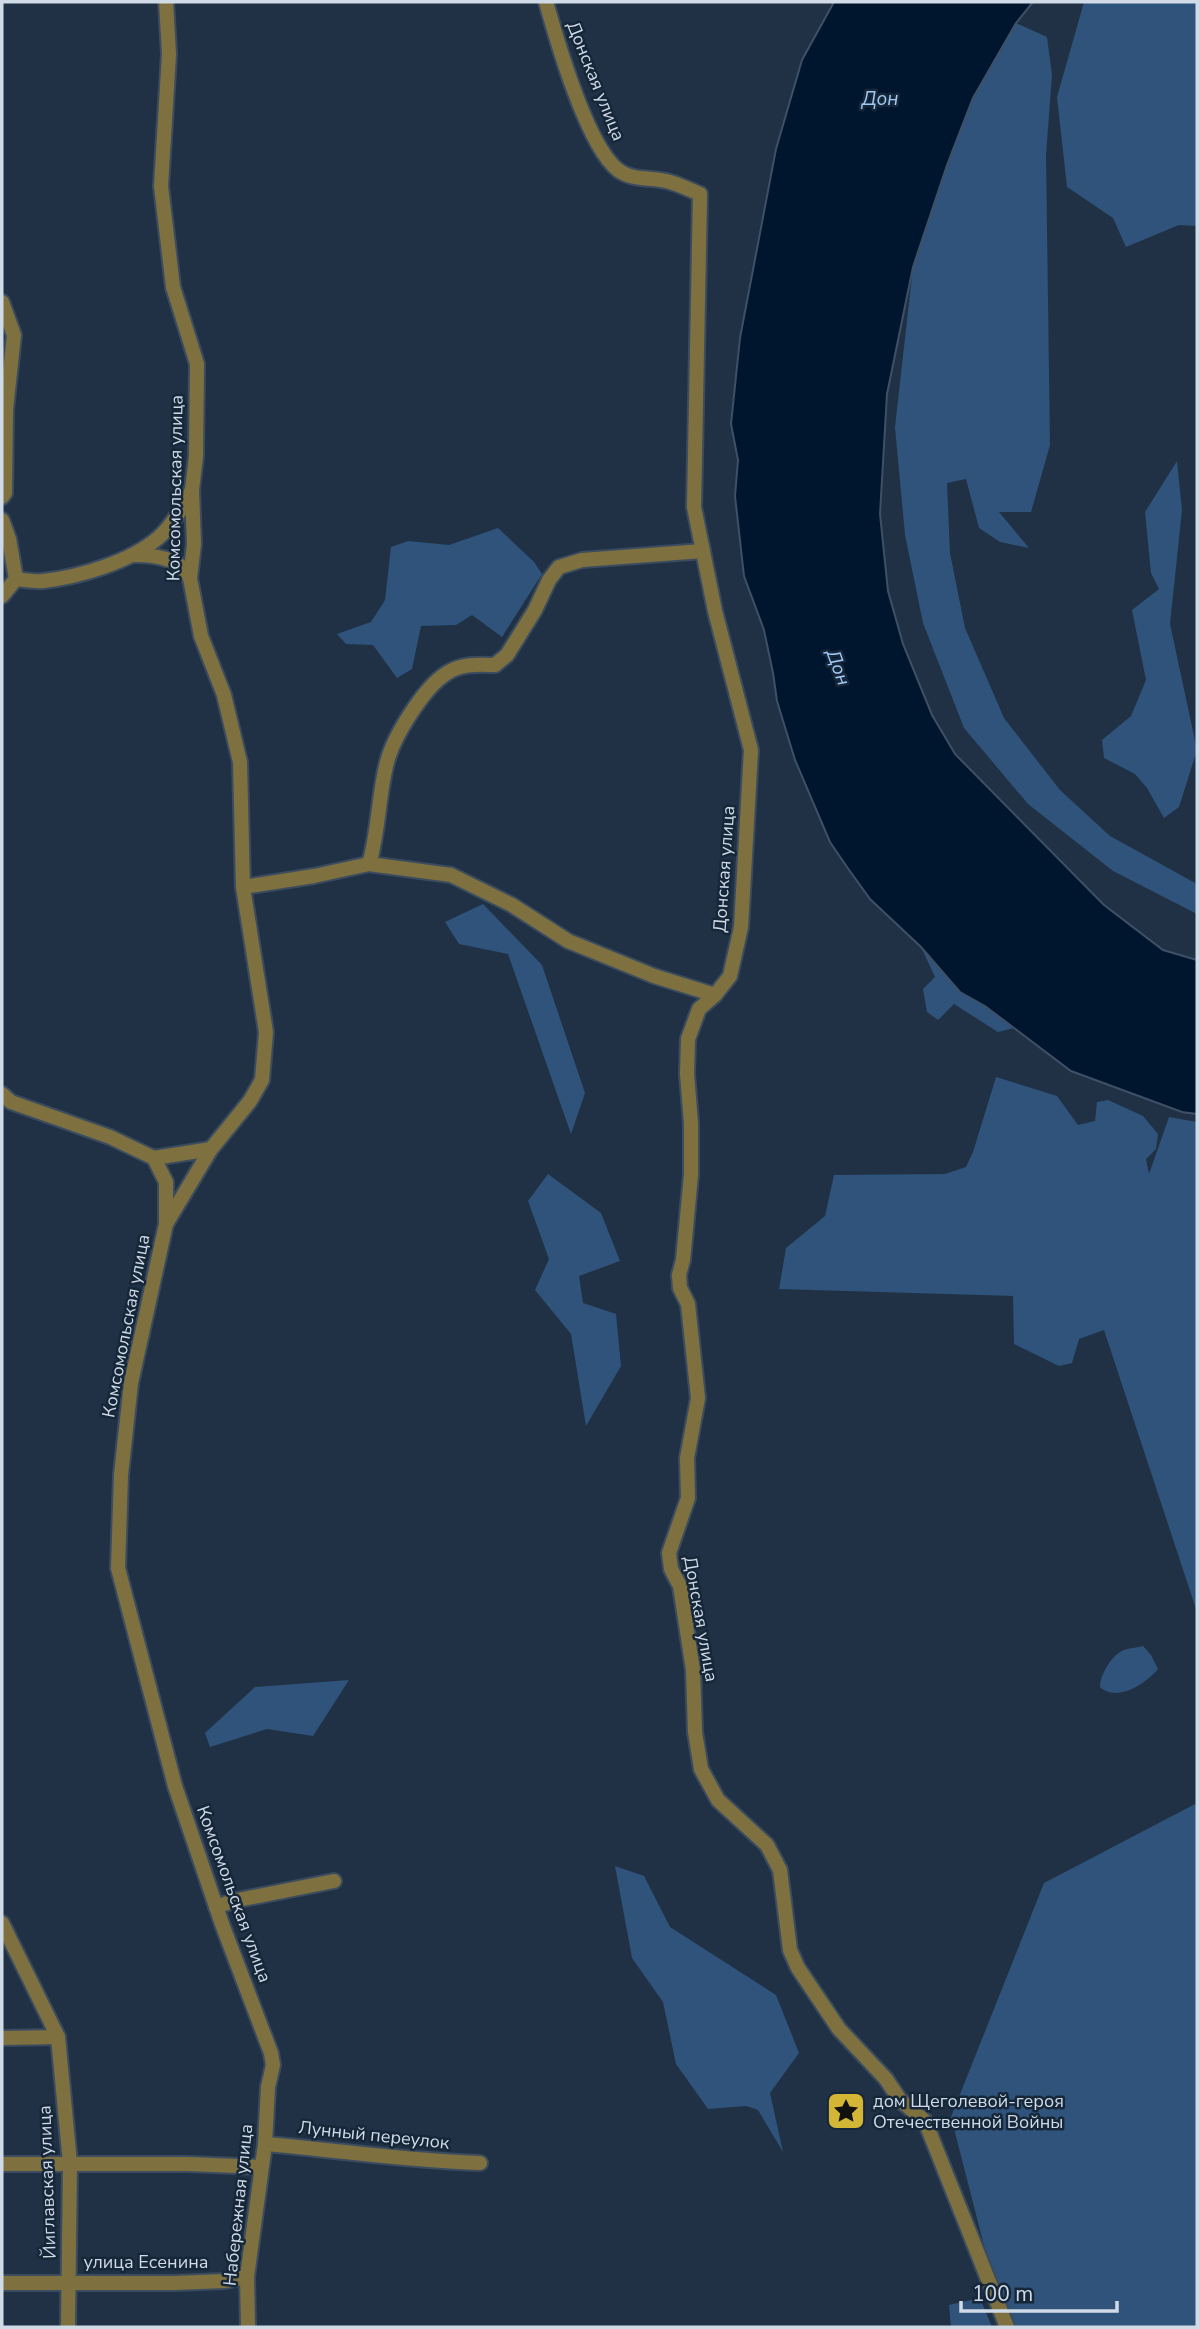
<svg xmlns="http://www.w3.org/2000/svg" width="1199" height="2329" font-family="'Nunito Sans',sans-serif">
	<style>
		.green { fill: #2f537a }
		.water { fill: #00152e; stroke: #3e5066; stroke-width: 2 }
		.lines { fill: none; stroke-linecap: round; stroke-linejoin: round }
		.minor-casing { stroke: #3c4c5f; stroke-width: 18 }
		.minor { stroke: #7e713f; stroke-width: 14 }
		.labels { text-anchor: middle; stroke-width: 5; stroke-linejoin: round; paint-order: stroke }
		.street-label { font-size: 18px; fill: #d0dbe7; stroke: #16273a }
		.poi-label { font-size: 18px; fill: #d0dbe7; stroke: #16273a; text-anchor: start }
		.water-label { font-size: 19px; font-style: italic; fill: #a1c9f6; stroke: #16273a }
	</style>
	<rect width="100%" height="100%" fill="#203145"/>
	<!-- green -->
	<g class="green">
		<path d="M1084,2h113v224l-18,-1 -53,22 -13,-29 -46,-31 -10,-90z"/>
		<path d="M1016,23l31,14 5,38 -6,80 4,290 -19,67h-32l30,36 -29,-6 -21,-14 -13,-49 -19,4 3,70 15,75 39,90 56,72 50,46 87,48v30l-84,-43 -85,-67 -64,-76 -41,-105 -18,-88 -10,-108 18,-160 34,-102 26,-67z"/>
		<path d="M1177,461l5,49 -12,114 27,126 -18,57 -15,11 -17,-30 -12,-14 -31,-16 -2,-18 29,-24 15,-36 -14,-70 27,-21 -8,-16 -6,-61z"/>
		<path d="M498,528l36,34 8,12 -40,63 -30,-22 -16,10 -35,1 -9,43 -15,9 -24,-33 -27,-1 -9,-10 34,-12 14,-22 6,-53 17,-6 41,4z"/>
		<path d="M483,904l59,61 43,128 -14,41 -63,-180 -49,-10 -14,-22z"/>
		<path d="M921,947l39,45 25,14 29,22 -16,4 -44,-28 -16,16 -11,-8 -4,-23 12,-12z"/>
		<path d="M996,1077l61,19 21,29 17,-4 2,-19 11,-2 35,16 15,18 -2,15 -10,10 3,15 20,-57 28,5v490l-93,-282 -25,9 -7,24 -13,3 -45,-22 -1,-48 -234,-7 7,-41 39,-32 9,-41 111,-1 21,-7 7,-15z"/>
		<path d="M548,1174l53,39 19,48 -41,15 4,27 33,11 5,52 -35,60 -15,-92 -36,-44 14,-31 -21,-58z"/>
		<path d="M1143,1646l8,9 7,14c-11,14 -41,34 -58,18 0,-11 10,-29 20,-35 6,-4 16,-4 23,-6z"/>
		<path d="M349,1680l-36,56 -46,-7 -57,18 -5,-14 50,-46z"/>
		<path d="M1197,1803v524h-192l-54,-210 93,-234z"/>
		<path d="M615,1866l29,10 26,51 106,68 23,58 -29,40 13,59 -25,-42 -12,-4 -38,3 -32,-45 -13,-62 -31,-44z"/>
		<path d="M980,2298l12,29h-41l-2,-22z"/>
	</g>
	<!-- water -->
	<path class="water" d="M834,2h199l-17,21 -43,75 -26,67 -34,102 -26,127 -7,120 8,77 15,53 29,71 23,39 149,151 59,45 34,10v154l-15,-2 -111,-41 -86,-65 -25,-14 -39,-45 -51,-48 -23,-32 -17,-25 -35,-82 -18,-59 -4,-28 -9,-43 -20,-54 -9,-80 3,-36 -7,-36 9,-86 36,-189 26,-89z"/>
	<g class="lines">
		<!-- minor casing -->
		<g class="minor-casing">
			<g id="minor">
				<path d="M166,2l3,52 -8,132 12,101 24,77 -1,92 -4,34 2,54 -4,34 11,58 23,59 16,67 3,125 23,145 -4,48 -12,21 -39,48 -45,75 -35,159 -10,92 -3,93 57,218 47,138 49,129 2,12 -5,22 -3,57 -18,133 1,50"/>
				<path d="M546,2c11,39 41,144 72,168 16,12 34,6 52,12 10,3 20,8 30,12l-6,313 21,104 36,139 -10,177 -11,49 -15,19 -16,14 -11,30 -1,35 4,49v52l-8,85 -4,15 1,13 8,16 10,94 -11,60 1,40 -19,55 2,16 9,17 13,84 2,62 6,37 17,31 49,45 13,25 10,80 8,18 41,61 47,50 14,21 25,21 82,206"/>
				<path d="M2,302l12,33 -8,74 -1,84 -3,4"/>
				<path d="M2,520l7,19 7,40c9,1 19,3 27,2 36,-4 87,-19 115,-43 15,-13 24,-31 34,-48"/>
				<path d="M135,555c19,0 46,3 55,23"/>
				<path d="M2,596l14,-17"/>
				<path d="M369,864c10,-33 9,-68 18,-102 7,-26 37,-75 60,-89 15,-10 32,-8 48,-8l12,-10 28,-45 14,-30 10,-13 23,-7 121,-9"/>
				<path d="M243,887l71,-11 55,-12 82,11 61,30 56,36 86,35 61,19"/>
				<path d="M2,1094l9,8 99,35 44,21 12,24v40"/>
				<path d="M154,1158l57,-9"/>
				<path d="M216,1907l17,-6 101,-20"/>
				<path d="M2,1923l56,114 12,126 -2,164"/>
				<path d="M2,2038l56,-1"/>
				<path d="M265,2144c72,6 143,17 215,19"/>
				<path d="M2,2164h186l73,3"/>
				<path d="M2,2283h172l51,-2 22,-4"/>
			</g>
		</g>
		<!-- minor -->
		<use href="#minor" class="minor"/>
	</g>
	<!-- icons -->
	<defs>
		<g id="sight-square" transform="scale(2.0125)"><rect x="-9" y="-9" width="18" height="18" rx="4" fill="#d3b635" stroke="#16273a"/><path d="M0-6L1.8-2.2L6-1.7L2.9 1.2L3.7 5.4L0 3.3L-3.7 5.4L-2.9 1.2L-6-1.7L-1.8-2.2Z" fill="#111"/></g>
	</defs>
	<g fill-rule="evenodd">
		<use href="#sight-square" x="846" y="2111"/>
	</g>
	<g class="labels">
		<!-- street labels -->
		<g class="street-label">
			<text transform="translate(596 81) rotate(68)" y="6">Донская улица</text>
			<text transform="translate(175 488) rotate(-89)" y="6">Комсомольская улица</text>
			<text transform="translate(724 869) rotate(-86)" y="6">Донская улица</text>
			<text transform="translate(126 1326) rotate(-79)" y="6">Комсомольская улица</text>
			<text transform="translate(701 1619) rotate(80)" y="6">Донская улица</text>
			<text transform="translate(234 1894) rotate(70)" y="6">Комсомольская улица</text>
			<text transform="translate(374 2135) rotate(6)" y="6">Лунный переулок</text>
			<text transform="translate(47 2182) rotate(-92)" y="6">Йиглавская улица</text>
			<text transform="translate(238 2205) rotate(-84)" y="6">Набережная улица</text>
			<text x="146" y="2268">улица Есенина</text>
		</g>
		<!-- poi labels -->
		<g class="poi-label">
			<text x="873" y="2107">дом Щеголевой-героя<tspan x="873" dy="21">Отечественной Войны</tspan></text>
		</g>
		<!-- water labels -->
		<g class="water-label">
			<text x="880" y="105">Дон</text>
			<text transform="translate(839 667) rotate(70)" y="7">Дон</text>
		</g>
	</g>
	<!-- border -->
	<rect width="1199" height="2329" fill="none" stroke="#d0dbe7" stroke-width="7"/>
	<!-- scale -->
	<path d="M961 2301v10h156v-10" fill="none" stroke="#d0dbe7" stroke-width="3.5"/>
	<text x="972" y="2301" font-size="21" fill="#d0dbe7" stroke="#16273a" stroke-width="5" paint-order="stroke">100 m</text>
</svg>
